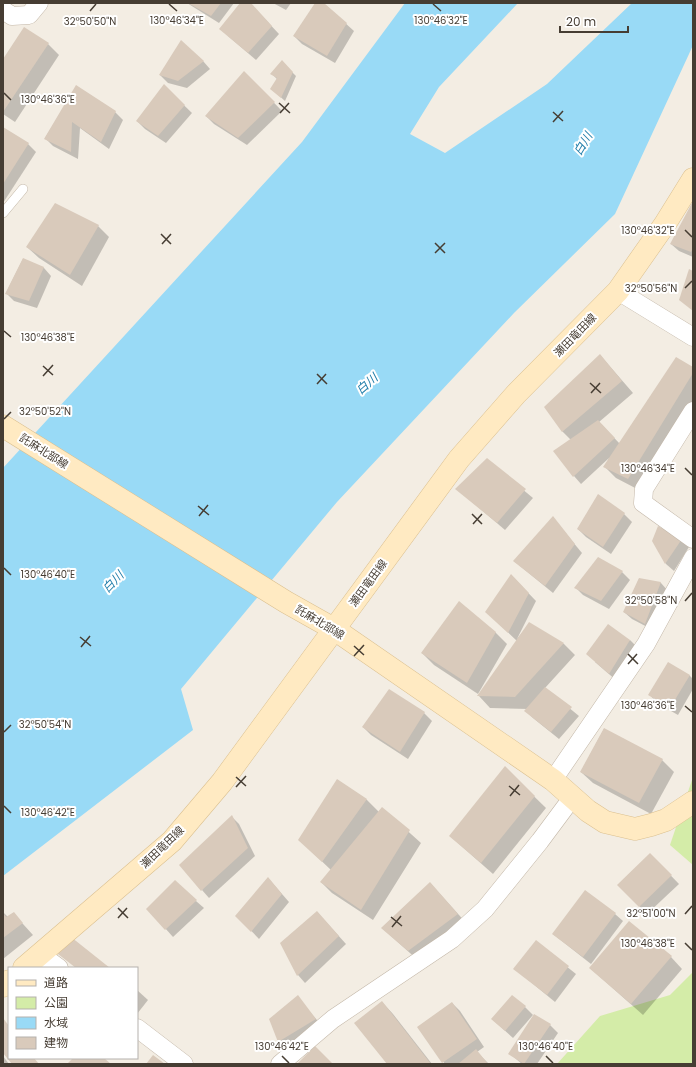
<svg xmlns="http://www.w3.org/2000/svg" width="696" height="1067" font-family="Poppins,'Noto Sans JP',sans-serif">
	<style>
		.green { fill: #d4eca8 }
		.water { fill: #99daf6 }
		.shadow { fill: #0003 }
		.building { fill: #d9cabb }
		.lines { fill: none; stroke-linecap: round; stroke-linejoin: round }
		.lane-casing { stroke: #c3b7a8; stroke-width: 10 }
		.street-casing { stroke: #c3b7a8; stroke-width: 19 }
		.secondary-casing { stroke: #dbc090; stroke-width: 23 }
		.lane { stroke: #fff; stroke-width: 9 }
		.street { stroke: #fff; stroke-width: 18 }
		.secondary { stroke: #ffeac2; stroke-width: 22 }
		.ticks { fill: none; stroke: #463d33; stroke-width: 1.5 }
		.labels { text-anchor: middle; stroke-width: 4; stroke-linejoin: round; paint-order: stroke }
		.street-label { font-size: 11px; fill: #463d33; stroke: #fff }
		.water-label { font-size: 12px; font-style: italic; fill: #217eaa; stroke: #fff }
		.ticks-label { font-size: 10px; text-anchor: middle; fill: #463d33; stroke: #fff; stroke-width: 4; stroke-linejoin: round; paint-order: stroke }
	</style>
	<rect width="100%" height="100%" fill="#f3ede3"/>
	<!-- green -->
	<g class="green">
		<path d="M693,777v88l-23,-20z"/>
		<path d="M693,972v92h-136l43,-48 70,-21z"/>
	</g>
	<!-- water -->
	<path class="water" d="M405,3h113l-79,84 -29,47 35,19 102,-69 85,-81h61v42l-4,9 -74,160 -101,99 -177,189 -156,187 12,41 -190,146v-408l299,-326z"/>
	<!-- shadow -->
	<g class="shadow">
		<path d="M187,3h47l-15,20z"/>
		<path d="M241,3h9l29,31 -23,26 -28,-24z"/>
		<path d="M273,3h18l-5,7z"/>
		<path d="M316,3h7l31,28 -19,32 -33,-19 -8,-8z"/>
		<path d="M48,44l11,11 -44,67 -12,-8v-53z"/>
		<path d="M203,61l7,8 -23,19 -19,-5 -8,-8z"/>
		<path d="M282,62l14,14 -11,25 -10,-9 2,-13 -5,-5z"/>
		<path d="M245,73l37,38 -35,34 -33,-21 -8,-8z"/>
		<path d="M164,86l28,27 -26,30 -21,-14 -8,-8z"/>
		<path d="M77,87l38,25 8,8 -14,29 -29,-21 -2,31 -25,-13 -8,-8z"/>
		<path d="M3,128l25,16 8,8 -33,51z"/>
		<path d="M693,203v54l-14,-6 -8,-7z"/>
		<path d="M98,226l11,11 -27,49 -43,-28 -12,-11z"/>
		<path d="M23,259l21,9 7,8 -14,32 -23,-7 -8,-8z"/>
		<path d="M600,355l33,38 -34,29 21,22 73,-76v35l-54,87 -23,-12 -11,-11 4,-9 -28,26 -7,-8 -3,-36 -9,-9z"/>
		<path d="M487,460l46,38 -28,32 -48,-41z"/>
		<path d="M624,514l8,8 -21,32 -25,-17 -8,-8z"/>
		<path d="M553,518l29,35 -29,40 -39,-32z"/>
		<path d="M681,540l8,7 -15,24 -8,-7 -13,-23z"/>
		<path d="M622,572l8,8 -21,29 -26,-14 -7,-7z"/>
		<path d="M511,575l25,26 -19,38 12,-15 35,20 11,11 -30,33 34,28 -20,23 -26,-21 -7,-7 2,-2 -38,-1 -11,-12 38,-55 -23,-22z"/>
		<path d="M639,579l22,4 7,8 -15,39 -21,-11 -8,-7z"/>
		<path d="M495,632l12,12 -29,50 -44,-29 -12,-12z"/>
		<path d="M630,640l8,8 -21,33 -22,-19z"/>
		<path d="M689,675l4,4v10l-15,26 -21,-12 -7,-8z"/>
		<path d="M424,713l8,8 -24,38 -37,-24 -8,-8z"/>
		<path d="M604,729l58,31 12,12 -23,42 -58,-31 -12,-11z"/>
		<path d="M505,768l41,40 -53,66 -43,-38z"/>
		<path d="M337,780l30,20 12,12 3,-4 39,35 -48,77 -41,-27 -11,-11 10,-12 -20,-19z"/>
		<path d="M232,817l7,7 16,32 -46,42 -7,-8z"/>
		<path d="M650,854l29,30 -32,30 -29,-29z"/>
		<path d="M268,878l21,24 -30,37 -22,-23z"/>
		<path d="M430,883l39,43 -49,36 -38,-34z"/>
		<path d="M196,901l8,7 -31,29 -25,-28z"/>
		<path d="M3,912l5,5 5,-4 20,22 -30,24z"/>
		<path d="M317,912l29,32 -41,39 -7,-8 -17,-32z"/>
		<path d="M615,914l8,7 -32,43 -38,-30z"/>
		<path d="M536,942l40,32 -21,28 -40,-33z"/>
		<path d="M671,957l11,12 -39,46 -53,-47z"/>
		<path d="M137,990l11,10 -11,14z"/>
		<path d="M297,997l26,30 -36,22 -8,-8 -8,-22z"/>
		<path d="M382,1002l11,12 39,50h-44z"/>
		<path d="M452,1003l8,8 24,36 -7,5 12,12h-44l-27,-37z"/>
		<path d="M525,1007l8,8 -20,23 -21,-19z"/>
		<path d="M550,1025l8,8 -21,31h-15l-13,-11z"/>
		<path d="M3,1056l6,8h-6z"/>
	</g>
	<!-- building -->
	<g class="building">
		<path d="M188,3h33l-10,13z"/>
		<path d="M240,3h11l21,23 -24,27 -29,-24z"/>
		<path d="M315,3h9l23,20 -20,33 -34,-20z"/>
		<path d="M24,27l25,16 -46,69v-53z"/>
		<path d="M181,40l23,21 -26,20 -19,-6z"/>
		<path d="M282,60l11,12 -12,26 -11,-9 7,-11 -7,-4z"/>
		<path d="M244,71l31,31 -37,36 -33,-22z"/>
		<path d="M164,84l21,21 -27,31 -22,-15z"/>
		<path d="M76,85l40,26 -15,31 -29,-20 -1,30 -27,-13z"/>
		<path d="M3,127l26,16 -26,41z"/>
		<path d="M693,201v47l-2,4 -21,-8z"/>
		<path d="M55,203l44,22 -29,50 -44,-28z"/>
		<path d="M23,258l21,9 -15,34 -24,-7z"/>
		<path d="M689,269l4,2v40l-14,-11z"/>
		<path d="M600,354l22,27 -60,51 -18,-25z"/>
		<path d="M676,357l17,10v6l-65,106 -25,-12z"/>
		<path d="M598,420l17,18 -42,39 -20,-26z"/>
		<path d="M487,458l39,31 -29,34 -42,-34z"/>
		<path d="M598,494l27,19 -22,34 -26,-18z"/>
		<path d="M553,516l22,28 -30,42 -32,-25z"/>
		<path d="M658,526l24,13 -17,25 -13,-23z"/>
		<path d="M598,557l25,14 -22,30 -27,-13z"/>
		<path d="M511,574l18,19 -21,40 -23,-21z"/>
		<path d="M639,578l22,4 -16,42 -22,-12z"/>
		<path d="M459,601l37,31 -29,51 -46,-30z"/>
		<path d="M529,622l35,21 -49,54 -38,-1z"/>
		<path d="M608,624l22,16 -21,34 -23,-20z"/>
		<path d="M668,662l22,13 -20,33 -22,-13z"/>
		<path d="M545,687l27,20 -21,25 -27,-21z"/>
		<path d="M389,689l36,23 -25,40 -38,-25z"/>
		<path d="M604,728l59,31 -24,44 -59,-31z"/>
		<path d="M505,766l30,30 -54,67 -32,-27z"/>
		<path d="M337,779l30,20 -45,63 -24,-22z"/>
		<path d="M382,807l28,23 -49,80 -41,-28z"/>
		<path d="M232,815l16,33 -47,43 -22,-26z"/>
		<path d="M650,853l22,22 -33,32 -22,-22z"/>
		<path d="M268,877l14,17 -31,38 -16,-16z"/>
		<path d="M175,880l22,20 -32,30 -19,-21z"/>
		<path d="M430,882l28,32 -50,37 -27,-23z"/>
		<path d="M585,890l31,23 -33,44 -31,-23z"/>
		<path d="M317,911l22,25 -42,40 -17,-33z"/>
		<path d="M14,912l9,11 -20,15v-25l3,4z"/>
		<path d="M629,921l43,35 -41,48 -42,-36z"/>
		<path d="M71,937l39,31h-34l-18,-14z"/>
		<path d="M536,940l33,26 -22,29 -34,-26z"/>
		<path d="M298,995l18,24 -38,23 -9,-23z"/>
		<path d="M512,995l14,11 -21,25 -14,-12z"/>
		<path d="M382,1001l49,63h-44l-33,-41z"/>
		<path d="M452,1002l25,37 -35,24 -25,-36z"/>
		<path d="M534,1014l17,10 -27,40 -16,-10z"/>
		<path d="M3,1018l6,8v32h25l5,6h-27l-5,-6 -4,-5z"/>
		<path d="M315,1046l18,18h-36z"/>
		<path d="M476,1049l12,15h-30z"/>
		<path d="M153,1055l12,9h-19z"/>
		<path d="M73,1058h31l7,6h-44z"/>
	</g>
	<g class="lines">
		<!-- lane casing -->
		<g class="lane-casing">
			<path id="lane" d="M3,213l20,-24"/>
		</g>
		<!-- street casing -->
		<g class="street-casing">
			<g id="street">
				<path d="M3,10l9,6 17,-1 10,-12"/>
				<path d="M618,291l75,46"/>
				<path d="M693,411l-49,78 -1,14 50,36"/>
				<path d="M553,780l93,-136 47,-86"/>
				<path d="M40,954l19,14"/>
				<path d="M137,1028l47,36"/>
				<path d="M280,1064l53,-45 119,-80 33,-30 55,-68 32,-43"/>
			</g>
		</g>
		<!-- secondary casing -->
		<g class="secondary-casing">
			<g id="secondary">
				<path d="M3,426l283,176 48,27 219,151 35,31 17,11 30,7 16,-4 15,-5 27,-18"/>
				<path d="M24,968l148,-127 50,-59 237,-323 57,-65 102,-103 47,-67 28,-45"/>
				<path d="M3,986l6,-5"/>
			</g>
		</g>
		<!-- lane -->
		<use href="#lane" class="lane"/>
		<!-- street -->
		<use href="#street" class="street"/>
		<!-- secondary -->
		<use href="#secondary" class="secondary"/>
	</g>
	<!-- ticks -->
	<path class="ticks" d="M169,4l8,7M433,4l8,7M90,11l6,-7M4,93l7,7M279,103l11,10M553,112l10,9M280,113l9,-10M553,122l10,-11M685,230l7,7M161,234l10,10M435,243l10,10M162,244l9,-10M435,253l10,-10M685,288l7,-7M4,331l7,6M43,366l10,9M317,374l10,10M43,376l10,-11M590,383l11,10M317,384l9,-10M591,393l9,-10M4,419l7,-7M685,468l7,7M198,506l11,9M472,514l10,10M199,516l9,-11M473,524l9,-10M4,568l7,7M685,601l7,-8M80,637l11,9M354,646l10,9M81,647l9,-11M628,654l10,10M354,656l10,-11M628,664l9,-10M685,706l7,6M4,732l7,-7M236,777l10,9M509,786l11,9M236,787l10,-11M510,796l9,-11M4,806l7,7M118,908l10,10M685,914l7,-8M391,917l11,9M118,918l9,-10M392,927l9,-11M685,943l7,7M282,1056l7,7M546,1056l7,7"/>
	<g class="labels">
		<!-- street labels -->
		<g class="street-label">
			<text transform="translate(575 335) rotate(-46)" y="4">瀬田竜田線</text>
			<text transform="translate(44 451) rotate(32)" y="4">託麻北部線</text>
			<text transform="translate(368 583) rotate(-54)" y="4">瀬田竜田線</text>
			<text transform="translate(320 622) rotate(31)" y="4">託麻北部線</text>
			<text transform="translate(162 847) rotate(-44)" y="4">瀬田竜田線</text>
		</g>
		<!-- water labels -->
		<g class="water-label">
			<text transform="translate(583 144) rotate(-59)" y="4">白川</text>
			<text transform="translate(367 384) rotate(-41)" y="4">白川</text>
			<text transform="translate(113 582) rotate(-46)" y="4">白川</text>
		</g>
	</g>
	<g class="ticks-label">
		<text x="177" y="24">130°46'34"E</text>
		<text x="441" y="24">130°46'32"E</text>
		<text x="90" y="25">32°50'50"N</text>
		<text x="48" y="103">130°46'36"E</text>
		<text x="648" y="234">130°46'32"E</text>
		<text x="651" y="292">32°50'56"N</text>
		<text x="48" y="341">130°46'38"E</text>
		<text x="45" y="415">32°50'52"N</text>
		<text x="648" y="472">130°46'34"E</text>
		<text x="48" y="578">130°46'40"E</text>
		<text x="651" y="604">32°50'58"N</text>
		<text x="648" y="709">130°46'36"E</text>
		<text x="45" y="728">32°50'54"N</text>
		<text x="48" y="816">130°46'42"E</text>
		<text x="651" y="917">32°51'00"N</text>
		<text x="648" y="947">130°46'38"E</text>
		<text x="282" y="1050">130°46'42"E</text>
		<text x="546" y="1050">130°46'40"E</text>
	</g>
	<!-- border -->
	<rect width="696" height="1067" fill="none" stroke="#463d33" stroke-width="8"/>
	<!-- legend -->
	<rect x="8" y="967" width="130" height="92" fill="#ffffff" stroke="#b5b1ad"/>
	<rect x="16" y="980" width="20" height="6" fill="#ffeac2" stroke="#b5b1ad"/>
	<text x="44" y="987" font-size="12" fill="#463d33">道路</text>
	<rect x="16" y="997" width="20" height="12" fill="#d4eca8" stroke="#b5b1ad"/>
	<text x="44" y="1007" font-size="12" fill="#463d33">公園</text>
	<rect x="16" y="1017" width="20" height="12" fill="#99daf6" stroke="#b5b1ad"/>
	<text x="44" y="1027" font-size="12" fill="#463d33">水域</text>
	<rect x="16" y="1037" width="20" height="12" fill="#d9cabb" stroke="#b5b1ad"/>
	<text x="44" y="1047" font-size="12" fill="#463d33">建物</text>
	<!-- scale -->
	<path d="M560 26v6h68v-6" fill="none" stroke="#463d33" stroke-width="2"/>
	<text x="566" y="26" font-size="12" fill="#463d33" stroke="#ffffff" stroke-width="3" paint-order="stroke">20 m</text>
</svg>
